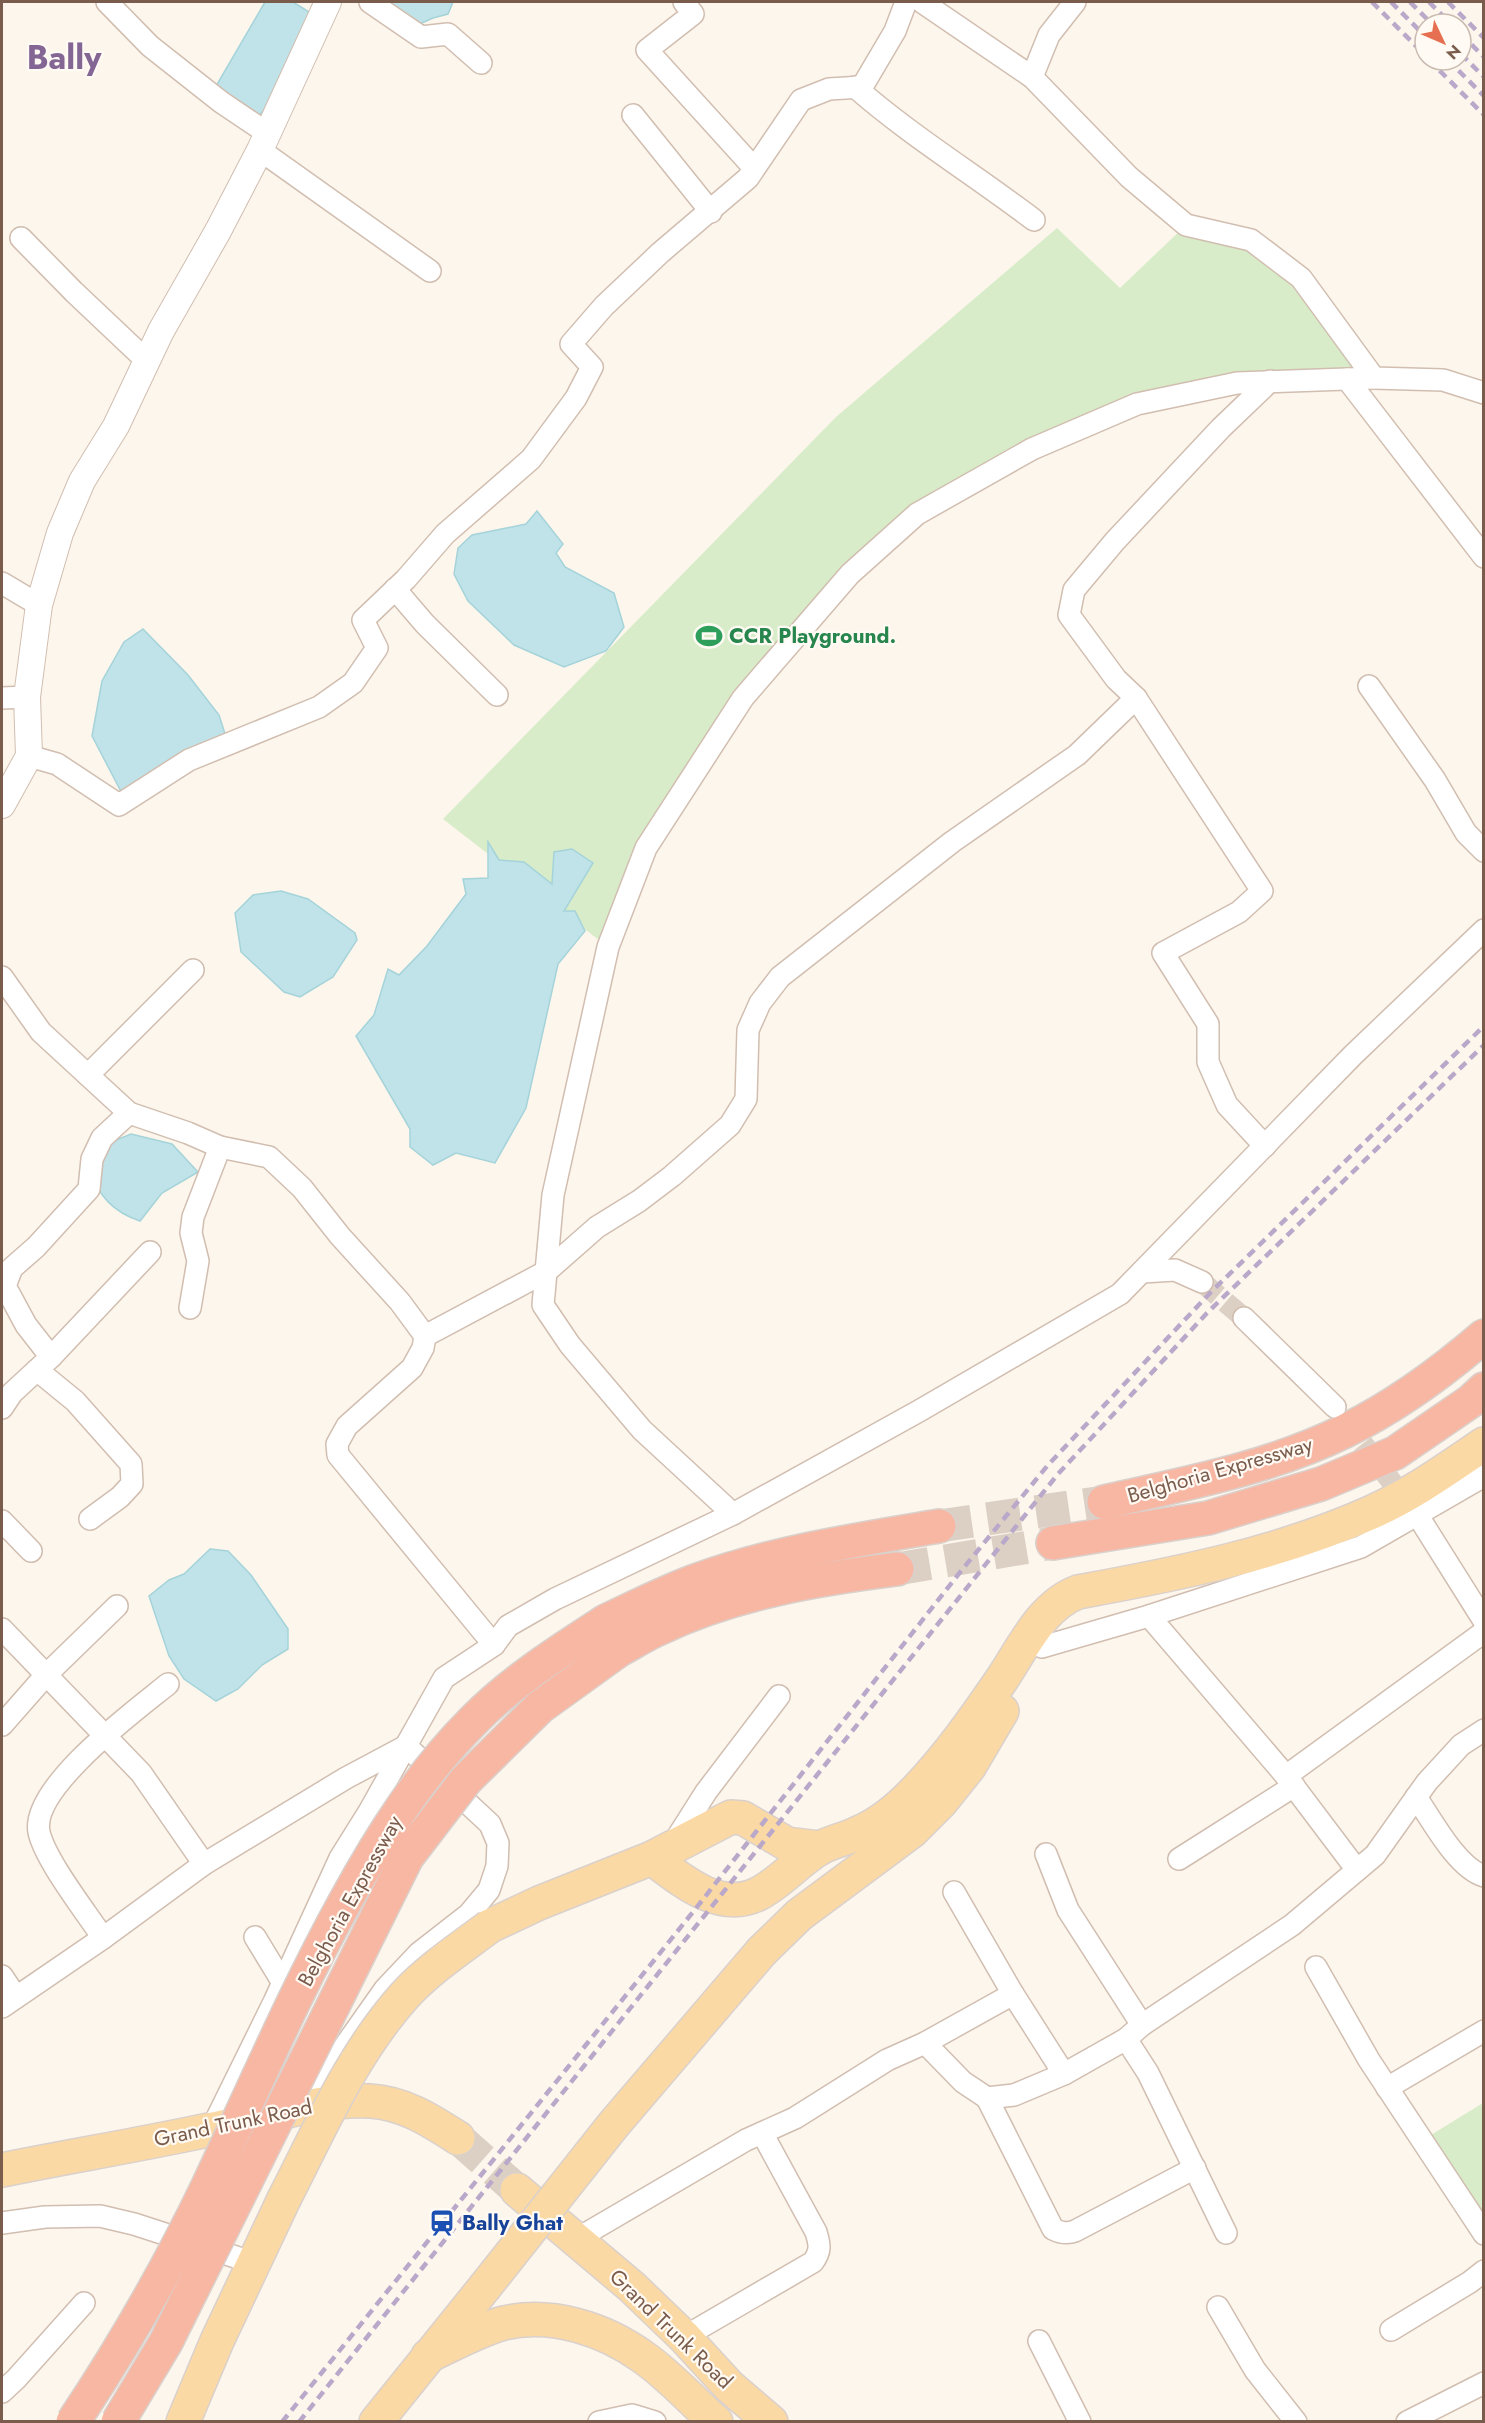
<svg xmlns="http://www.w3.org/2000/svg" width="1485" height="2423" font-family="Jost,sans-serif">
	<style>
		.green { fill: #d8ecc9 }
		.water { fill: #bfe3e8; stroke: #a5d3da; stroke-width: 1.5 }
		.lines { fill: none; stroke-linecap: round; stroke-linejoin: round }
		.minor-tunnel { stroke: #dcd0c4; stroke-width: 21; stroke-dasharray: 21 10; stroke-linecap: butt }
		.primary-tunnel { stroke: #dcd0c4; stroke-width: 33; stroke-dasharray: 33 16; stroke-linecap: butt }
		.motorway-tunnel { stroke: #dcd0c4; stroke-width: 33; stroke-dasharray: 33 16; stroke-linecap: butt }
		.minor-casing { stroke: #d1beb0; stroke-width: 24 }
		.tertiary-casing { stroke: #d1beb0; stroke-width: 28 }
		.primary-casing { stroke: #dad1cd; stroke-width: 36 }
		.motorway-casing { stroke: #dad1cd; stroke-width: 36 }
		.minor { stroke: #fff; stroke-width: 21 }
		.tertiary { stroke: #fff; stroke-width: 26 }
		.primary { stroke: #fbd9a5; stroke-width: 33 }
		.motorway { stroke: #f7b7a3; stroke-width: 33 }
		.rail { stroke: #b9a8c9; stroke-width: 4.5; stroke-dasharray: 9 6; stroke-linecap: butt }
		.primary-bridge-casing { stroke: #dad1cd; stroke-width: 36; stroke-linecap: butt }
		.motorway-bridge-casing { stroke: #dad1cd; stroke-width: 36; stroke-linecap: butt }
		.primary-bridge { stroke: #fbd9a5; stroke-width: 33 }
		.motorway-bridge { stroke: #f7b7a3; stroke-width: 33 }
		.labels { text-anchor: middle; stroke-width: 4.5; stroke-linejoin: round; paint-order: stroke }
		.leisure-label { font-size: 21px; font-weight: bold; fill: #27864d; stroke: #fffaf3; text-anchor: start }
		.street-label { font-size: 21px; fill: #7a5c4d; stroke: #fffaf3 }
		.transit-label { font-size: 21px; font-weight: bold; fill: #164399; stroke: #fffaf3; text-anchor: start }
		.town-label { font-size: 33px; font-weight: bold; fill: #846695; stroke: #fffaf3 }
	</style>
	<rect width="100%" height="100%" fill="#fdf6ec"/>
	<!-- green -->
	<g class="green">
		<path d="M1186,225l65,15 50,38 73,100 -237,26 -220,110 -174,184 -97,150 -38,99 -165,-128 393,-402 221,-189 63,60z"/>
		<path d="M1483,2103v122l-57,-87z"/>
	</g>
	<!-- water -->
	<g class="water">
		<path d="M265,2h28l21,13 -45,92 -12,9 -45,-23z"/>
		<path d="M374,2h79l-5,12 -15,4 -22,10z"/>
		<path d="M537,511l26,33 -7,9 9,14 49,26 10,34 -18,24 -42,16 -50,-22 -46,-44 -14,-27 4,-26 14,-13 54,-11z"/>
		<path d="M143,629l45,46 31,40 9,28 -101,60 -35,-67 10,-55 22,-39z"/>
		<path d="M488,842l11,18 25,2 28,22 2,-32 18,-3 21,14 -29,48h11l10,20 -27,33 -32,144 -31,55 -39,-10 -23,12 -23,-18v-18l-54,-93 18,-21 14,-46 11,6 28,-29 39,-52 -3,-15 25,-1z"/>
		<path d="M281,891l27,8 47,34 2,7 -24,37 -33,20 -16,-5 -43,-40 -6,-39 18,-18z"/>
		<path d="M131,1134l41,10 26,28 -36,21 -22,28c-27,-9 -41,-25 -51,-51l17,-26z"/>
		<path d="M210,1549l18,2 23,24 37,54v20l-26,16 -24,24 -22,12 -32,-22 -15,-23 -20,-60 20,-16 15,-6z"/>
	</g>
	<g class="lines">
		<!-- minor-tunnel -->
		<g class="minor-tunnel">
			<path d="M1202,1282l42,36"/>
			<path d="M1344,1419l66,87"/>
		</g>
		<!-- primary-tunnel -->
		<path class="primary-tunnel" d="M458,2138l59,52"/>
		<!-- motorway-tunnel -->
		<g class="motorway-tunnel">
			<path d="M939,1526l165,-24"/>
			<path d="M897,1569l156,-26"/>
		</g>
		<!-- minor casing -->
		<g class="minor-casing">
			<g id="minor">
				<path d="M107,2l43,44 71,56 46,31"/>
				<path d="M370,2l51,35 27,-3 33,29"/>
				<path d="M684,2l9,12 -46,36 107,118"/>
				<path d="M922,2l110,75 97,100 57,48 65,15 50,38 73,100 69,2 41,13"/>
				<path d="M1032,77l17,-42 26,-33"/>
				<path d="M855,87c56,49 120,88 179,133"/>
				<path d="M633,115l78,97"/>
				<path d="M260,150l170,121"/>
				<path d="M21,238l53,54 73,69"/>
				<path d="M1347,379l137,178"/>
				<path d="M2,583l37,22"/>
				<path d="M395,589l30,35 72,71"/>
				<path d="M1369,686l66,94 31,53 18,18"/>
				<path d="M2,698l25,-1"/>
				<path d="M29,756l28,8 62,41 70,-45 130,-53 34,-24 24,-35 -14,-28 43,-41 39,-45 86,-75 45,-61 16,-31 -21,-23 33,-38 56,-53 88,-75 53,-78 28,-11 33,-2 33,-56 11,-29"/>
				<path d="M2,977l39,55 88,81 59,20 32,14 49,10 33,31 38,48 60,66 25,34 -2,12 -11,20 -65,58 -10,18 1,11 156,190"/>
				<path d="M88,1075l105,-105"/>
				<path d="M1265,1146l-38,-41 -19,-43v-38l-45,-71 76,-41 23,-21 -126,-193 -20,-19 -47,-64 5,-25 41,-49 106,-113 49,-47"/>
				<path d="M1142,1272l33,-2 27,12"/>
				<path d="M190,1308l8,-47 -7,-28 2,-16 27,-70"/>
				<path d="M1244,1318l91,89"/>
				<path d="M425,1336l122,-65 50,-44 42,-26 33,-25 58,-51 16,-26 2,-69 12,-27 20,-26 172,-135 125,-87 59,-57"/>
				<path d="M51,1357l99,-105"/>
				<path d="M37,1370l38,31 56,63 1,20 -12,13 -30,22"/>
				<path d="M2,1408l10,-15 39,-36 -25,-32 -21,-39 7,-18 24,-21 53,-58 3,-30 10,-21 27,-25"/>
				<path d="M733,1514l-91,-84 -72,-85 -27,-40 10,-110 55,-248 38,-99 97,-150 107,-124 67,-60 115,-65 105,-45 100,-21 137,-5"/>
				<path d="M1418,1516l66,105"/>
				<path d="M2,1521l29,30"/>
				<path d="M1149,1616l137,160 71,94"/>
				<path d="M2,1629l139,144 63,91"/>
				<path d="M1042,1647l107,-31 212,-69 123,-71"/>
				<path d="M2,1725l44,-50 71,-69"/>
				<path d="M1286,1776l198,-144"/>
				<path d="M1416,1797c16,23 41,71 68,79"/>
				<path d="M673,1844l33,-52 73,-96"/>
				<path d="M1046,1854l22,56 74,115"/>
				<path d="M1179,1859l115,-73"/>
				<path d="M954,1892l59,102 51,80"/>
				<path d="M255,1937l28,46"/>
				<path d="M103,1938c-17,-26 -58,-78 -64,-106 -9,-44 97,-122 129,-148"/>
				<path d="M1316,1967l53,93 115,174"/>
				<path d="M2,1976l14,21"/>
				<path d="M2,2007l101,-69 101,-74 142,-86 60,-32 84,78 8,19 -1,23 -8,24 -20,24 -50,39 -34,36 -48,68 -28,51"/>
				<path d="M1126,2039l22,34 78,160"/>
				<path d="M925,2043l88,-49"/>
				<path d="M1387,2088l97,-57"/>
				<path d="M987,2098l66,131c8,4 14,5 22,2l120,-63"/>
				<path d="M211,2130l63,-128 66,-144 30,-48 74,-132 50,-33 14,-19 47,-27 178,-85 186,-103 201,-117 233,-239 131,-125"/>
				<path d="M2,2223l43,-6 55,-1 34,8 120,39"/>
				<path d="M575,2240l171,-100 49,-22 92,-58 38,-17 38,39 24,16 27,-3 50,-21 62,-35 16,-14 150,-100 83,-70 52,-73 34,-37 23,-15"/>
				<path d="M1218,2307l37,63 41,52"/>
				<path d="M1391,2330l79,-48 14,-11"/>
				<path d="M684,2337l129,-75c8,-11 7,-17 3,-30l-54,-99"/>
				<path d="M1039,2341l41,81"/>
				<path d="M2,2392l14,-13 68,-76"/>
				<path d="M599,2422l33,-7 23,7"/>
				<path d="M1407,2422l77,-39"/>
			</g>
		</g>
		<!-- tertiary casing -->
		<g class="tertiary-casing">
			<path id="tertiary" d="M2,805l27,-49 -2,-59 12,-92 21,-72 22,-52 34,-55 45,-95 57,-100 42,-81 68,-148"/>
		</g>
		<!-- primary casing -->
		<g class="primary-casing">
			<g id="primary">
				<path d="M652,1858c29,22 67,55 106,36 22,-11 40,-33 62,-46 11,-6 26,-9 38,-15 22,-9 42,-26 58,-43 32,-33 60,-73 86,-111 21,-31 39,-73 76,-87 99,-18 200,-38 292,-79 41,-18 77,-44 114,-69"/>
				<path d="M490,1926l49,-23 113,-45 79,-41 12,1 44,26 33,4"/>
				<path d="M762,1951l37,-36 113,-84 29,-29 28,-35 33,-56"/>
				<path d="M2,2170c70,-14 141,-26 211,-41 49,-10 107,-31 157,-28 34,2 60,19 88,37"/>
				<path d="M517,2190l115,97 52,50 45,49 42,36"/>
				<path d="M428,2356c24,-11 50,-26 76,-33 48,-11 100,6 139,34 26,18 49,44 73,65"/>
				<path d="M183,2422l34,-81 67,-142"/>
				<path d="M376,2422l108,-134"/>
			</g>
		</g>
		<!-- motorway casing -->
		<g class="motorway-casing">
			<g id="motorway">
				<path d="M1104,1502c81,-18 166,-34 241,-71 51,-25 96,-58 139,-95"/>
				<path d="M1053,1543l155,-25 113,-34 74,-31 76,-52 13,-12"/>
				<path d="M606,1621c30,-14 61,-30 92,-41 77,-28 160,-40 241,-54"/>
				<path d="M619,1650c13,-7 27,-16 41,-22 73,-35 157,-49 237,-59"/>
			</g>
		</g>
		<!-- minor -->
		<use href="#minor" class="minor"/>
		<!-- tertiary -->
		<use href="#tertiary" class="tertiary"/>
		<!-- primary -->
		<use href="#primary" class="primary"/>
		<!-- motorway -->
		<use href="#motorway" class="motorway"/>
		<!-- rail -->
		<g class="rail">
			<path d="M1372,2l53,53"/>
			<path d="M1391,2l34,34"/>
			<path d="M1410,2l22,22"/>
			<path d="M1429,2l22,22"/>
			<path d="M1448,2l36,36"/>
			<path d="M1461,34l23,23"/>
			<path d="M1461,54l23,23"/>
			<path d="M1429,60l55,55"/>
			<path d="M1448,60l36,36"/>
			<path d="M282,2422l411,-510 268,-341 87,-106 163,-173 273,-266"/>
			<path d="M299,2422l759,-948 149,-161 277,-268"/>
		</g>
		<!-- primary-bridge casing -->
		<g class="primary-bridge-casing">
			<g id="primary-bridge">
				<path d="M284,2199c36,-70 68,-145 121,-204 25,-27 56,-47 85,-69"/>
				<path d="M484,2288l130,-164 148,-173"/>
			</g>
		</g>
		<!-- motorway-bridge casing -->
		<g class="motorway-bridge-casing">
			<g id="motorway-bridge">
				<path d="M73,2422c50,-75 95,-153 134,-234 46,-97 87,-194 139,-288 35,-64 75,-127 127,-179 39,-40 87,-70 133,-100"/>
				<path d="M118,2422l48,-80 241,-485 59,-77 74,-73 79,-57"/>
			</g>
		</g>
		<!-- primary-bridge -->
		<use href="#primary-bridge" class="primary-bridge"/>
		<!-- motorway-bridge -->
		<use href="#motorway-bridge" class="motorway-bridge"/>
	</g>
	<!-- icons -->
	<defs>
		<g id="stadium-bare" transform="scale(2.07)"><path d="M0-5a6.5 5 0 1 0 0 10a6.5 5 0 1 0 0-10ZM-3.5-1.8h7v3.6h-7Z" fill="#2e9e5b" stroke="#fffaf3" stroke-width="2.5" paint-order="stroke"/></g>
		<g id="station-bare" transform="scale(2.07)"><path d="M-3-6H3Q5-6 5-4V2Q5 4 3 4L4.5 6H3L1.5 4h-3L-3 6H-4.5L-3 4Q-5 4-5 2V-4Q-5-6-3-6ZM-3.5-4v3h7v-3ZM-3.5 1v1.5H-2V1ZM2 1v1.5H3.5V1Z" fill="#1a4fb4" stroke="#fffaf3" stroke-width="2.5" paint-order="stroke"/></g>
	</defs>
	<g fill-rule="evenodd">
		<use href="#stadium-bare" x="709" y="636"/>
		<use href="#station-bare" x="442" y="2223"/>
	</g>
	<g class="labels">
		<!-- leisure labels -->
		<g class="leisure-label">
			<text x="729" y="643">CCR Playground.</text>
		</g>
		<!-- street labels -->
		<g class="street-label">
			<text transform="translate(1220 1470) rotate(-16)" y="7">Belghoria Expressway</text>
			<text transform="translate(350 1901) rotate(-61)" y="7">Belghoria Expressway</text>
			<text transform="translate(233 2123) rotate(-12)" y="7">Grand Trunk Road</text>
			<text transform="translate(671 2329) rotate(44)" y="7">Grand Trunk Road</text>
		</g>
		<!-- transit labels -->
		<g class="transit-label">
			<text x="462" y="2230">Bally Ghat</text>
		</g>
		<!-- town labels -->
		<g class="town-label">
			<text x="64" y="69">Bally</text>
		</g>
	</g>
	<!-- border -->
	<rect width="1485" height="2423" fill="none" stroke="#7a5c4d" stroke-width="6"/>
	<!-- north arrow -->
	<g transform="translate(1443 42) rotate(134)"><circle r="28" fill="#fffaf3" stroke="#cabbb1" stroke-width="1.5"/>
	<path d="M0-4.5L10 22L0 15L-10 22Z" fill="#e76f51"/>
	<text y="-9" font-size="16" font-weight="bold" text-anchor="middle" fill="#7a5c4d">N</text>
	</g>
</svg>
